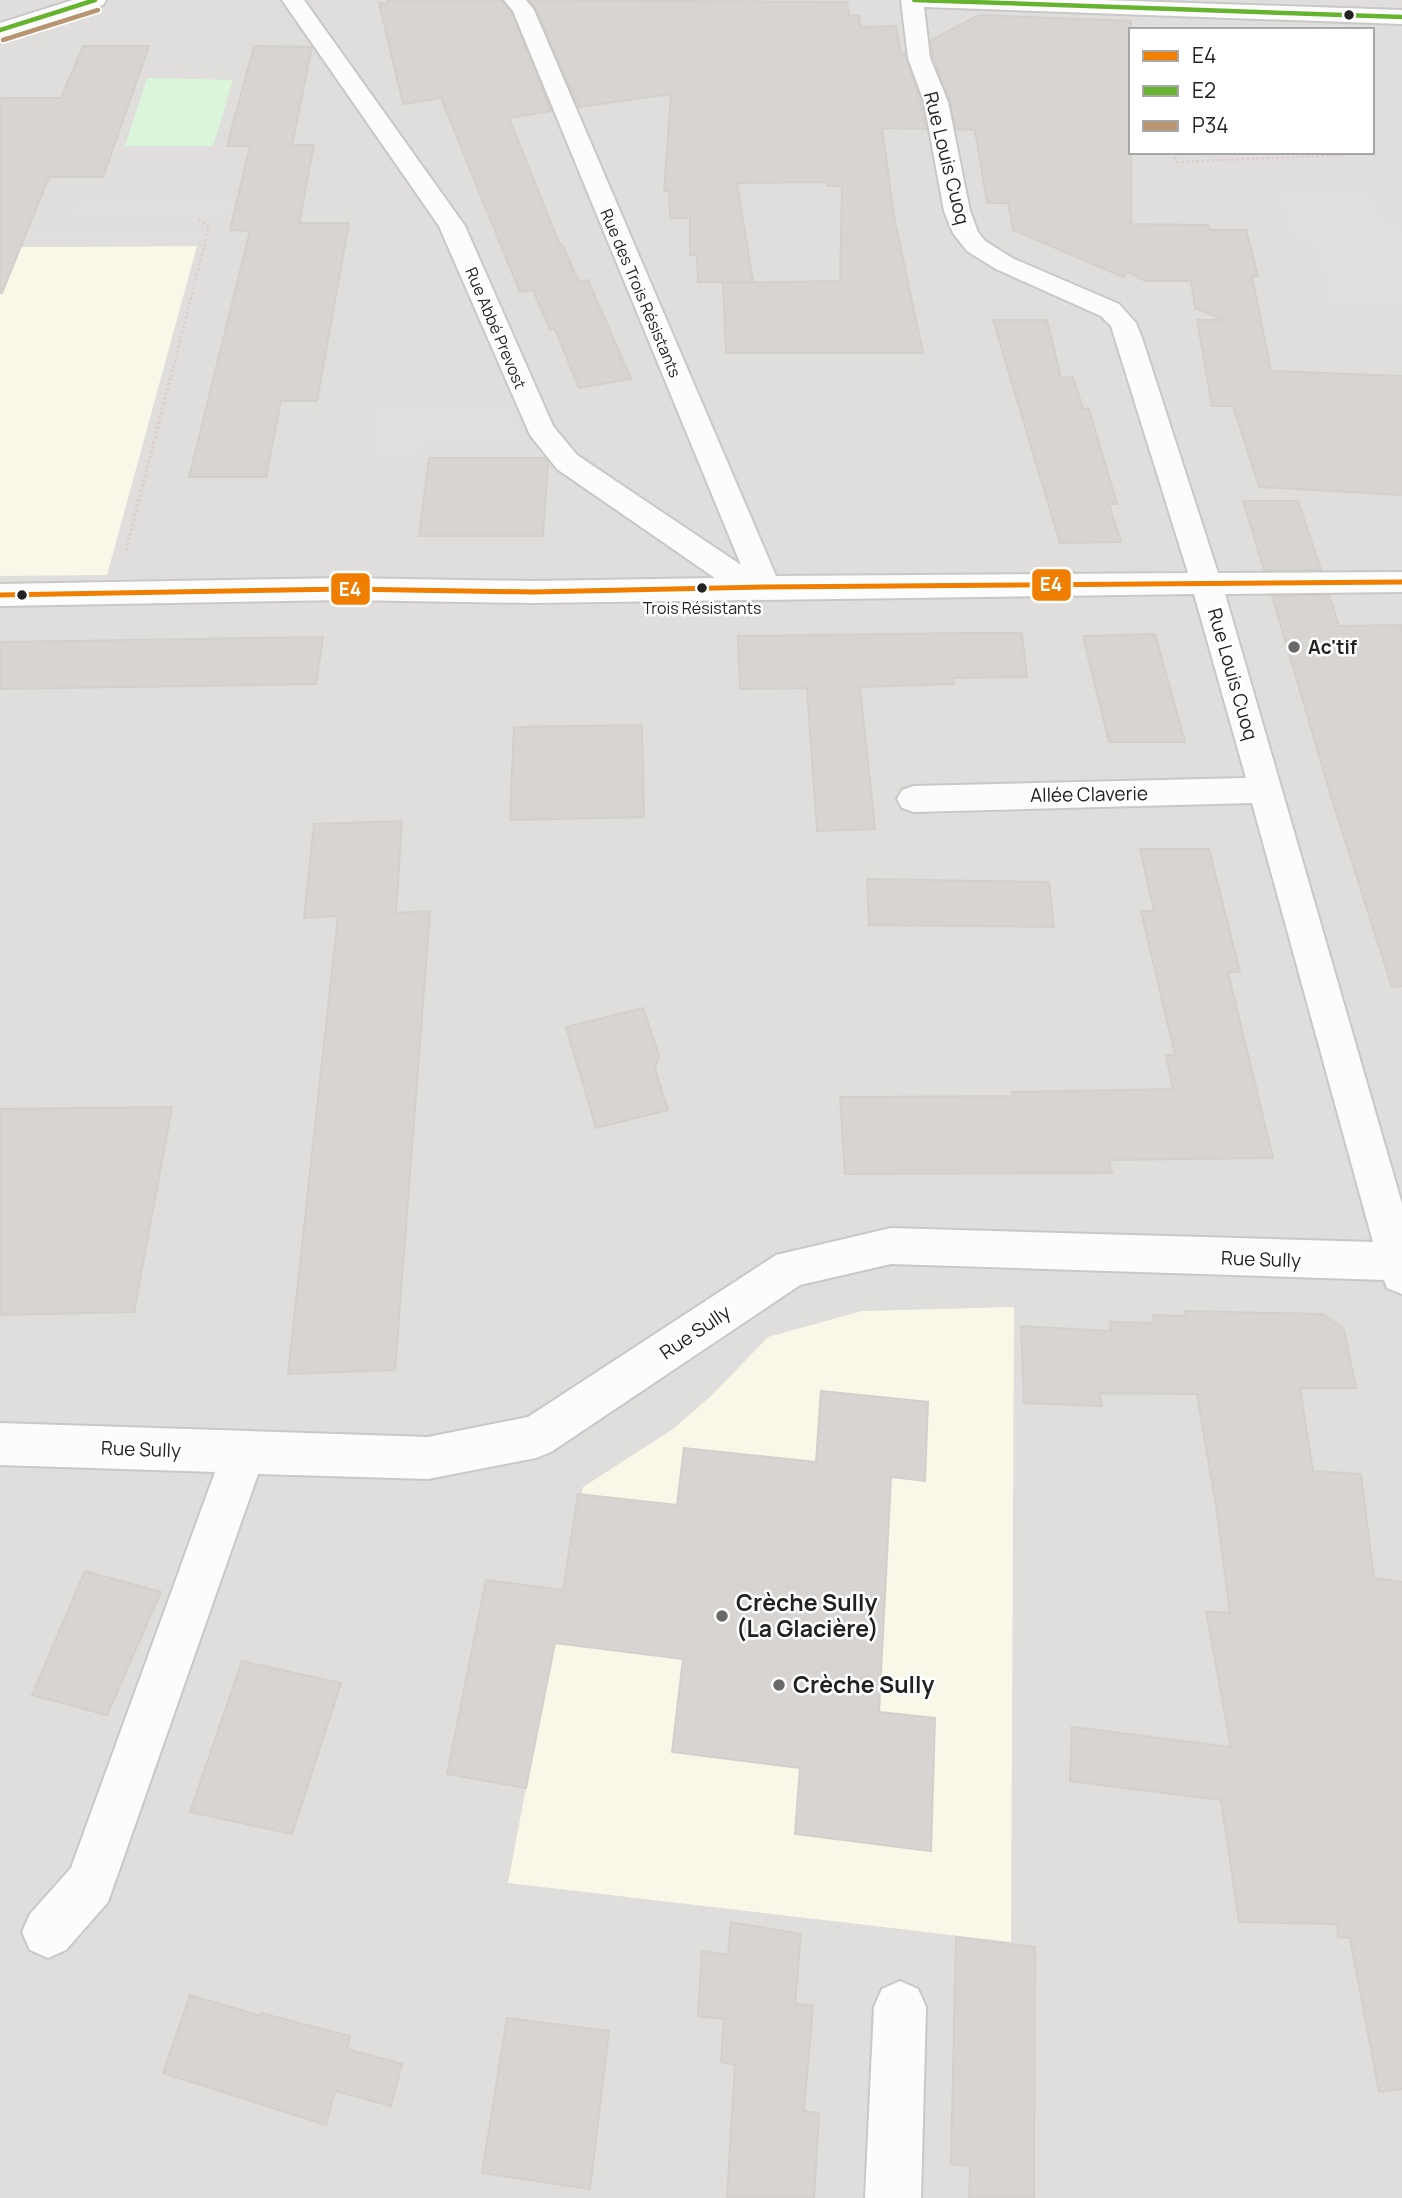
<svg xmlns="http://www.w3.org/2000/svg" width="1402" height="2198" font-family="Manrope,sans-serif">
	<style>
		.residential { fill: #dfdedc; fill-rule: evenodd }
		.education { fill: #f8f7e8 }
		.park { fill: #daf5da }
		.parking { fill: #e0dfde }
		.building { fill: #d7d4d2; stroke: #d3d0cc; stroke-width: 2 }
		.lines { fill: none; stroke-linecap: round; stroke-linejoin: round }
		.minor-casing { stroke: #c9c8c7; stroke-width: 4 }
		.path-far1 { stroke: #dccecd; stroke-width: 2.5; stroke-dasharray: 2.5 2.5; stroke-linecap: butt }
		.path { stroke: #dccecd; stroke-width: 3.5; stroke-dasharray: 2.5 2.5; stroke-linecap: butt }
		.minor { fill: #fdfcfc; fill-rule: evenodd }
		.bus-1-casing { stroke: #fff; stroke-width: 10 }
		.bus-2-casing { stroke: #fff; stroke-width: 8 }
		.bus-3-casing { stroke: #fff; stroke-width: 8 }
		.bus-1 { stroke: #f07e00; stroke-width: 5 }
		.bus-2 { stroke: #65b32e; stroke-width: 4.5 }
		.bus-3 { stroke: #b69570; stroke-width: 4.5 }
		.bus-dot { fill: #222; stroke: #fff; stroke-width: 2.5 }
		.poi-dot { fill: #6a6968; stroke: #fff; stroke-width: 2.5 }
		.labels { text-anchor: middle; stroke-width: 5; stroke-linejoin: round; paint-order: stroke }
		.far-street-label { font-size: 16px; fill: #222; stroke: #fff }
		.far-bus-label { font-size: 16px; fill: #222; stroke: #fff }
		.street-label { font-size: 19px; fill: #222; stroke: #fff }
		.poi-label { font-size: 19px; font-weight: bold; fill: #222; stroke: #fff; text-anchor: start }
		.near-poi-label { font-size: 23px; font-weight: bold; fill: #222; stroke: #fff; text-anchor: start }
		.line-badge { stroke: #fff; stroke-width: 2.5 }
		.badge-label { font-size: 19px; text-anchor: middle; font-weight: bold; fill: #fff }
	</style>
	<rect width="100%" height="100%" fill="#f0eeeb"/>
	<!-- residential -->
	<path class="residential" d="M0,0h1402v2198h-1402zM1131,30h241v122h-241z"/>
	<!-- education -->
	<g class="education">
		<path d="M197,246l-90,329 -107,1v-329z"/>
		<path d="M1014,1307l-3,635 -503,-59 75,-396 90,-58 39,-34 56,-58 94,-26z"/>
	</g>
	<!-- park -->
	<path class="park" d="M147,78l86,2 -20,66h-88z"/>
	<!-- parking -->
	<g class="parking">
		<path d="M1279,193l92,2 12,28 15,1 4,10v70l-70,-1 -19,-65h-22z"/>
		<path d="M232,197l-4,16 -156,2 6,-17z"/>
		<path d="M201,232l-4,14 -197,1v-13z"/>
		<path d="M507,404l15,36 -101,1 -3,16 -47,1 8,-53z"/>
	</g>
	<!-- building -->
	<g class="building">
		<path d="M387,0h114l10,12 40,99 -42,7 51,127 2,-1 17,38 9,-2 43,99 -52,9 -24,-59 -5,1 -17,-40 -13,2 -79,-194 -38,6 -24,-101h9z"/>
		<path d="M529,0l318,2 2,13 10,1 2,11 35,-1 5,29 4,-2 16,50 5,26 -44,-1 12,88 29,137h-197l-3,-70 117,-2 2,-95h-14l-1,-4 -90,1 16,99h-55l-1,-27h-7v-37h-20l-1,-27h-5l7,-97 -92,13 -43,-98z"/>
		<path d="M979,15l152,6v203l77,1 1,5h37l12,46h-6l19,95 131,5v119l-143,-8 -26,-81h-21l-15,-86h27l-29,-12 -4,-27h-46l-17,-9 -5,5 -110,-47 -5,-27h-21l-12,-73 -19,-1 -6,-28 -17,-44 -2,-17z"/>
		<path d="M83,46h66l-46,131h-54l-47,116h-2v-195h61z"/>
		<path d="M254,46l58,1 -20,98h22l-15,78h50l-32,178h-36l-15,76h-77l61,-246 -20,-1 20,-84h-23z"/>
		<path d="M993,320h54l14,58 12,-1 10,32h6l28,95h-8l12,38 -61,1z"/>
		<path d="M429,458h116l3,4 -5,74h-124z"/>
		<path d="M1243,501h55l23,69h-57z"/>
		<path d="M1329,595l10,31 63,-1v361l-10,1 -58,-181 -62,-210z"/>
		<path d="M962,633h60l5,44 -74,1 1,6 -94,3 15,142 -58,2 -10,-143 -67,1 -2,-53z"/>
		<path d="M1155,634l30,108h-76l-26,-106z"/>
		<path d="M323,637l-7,47 -316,5v-47z"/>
		<path d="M642,725l2,92 -134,3 4,-93z"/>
		<path d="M402,821l-6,92 34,-2 -35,459 -107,4 50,-458 -34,2 10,-94z"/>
		<path d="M1140,849h69l31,123h-12l45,186 -164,2 3,13 -267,1 -5,-77 173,-1 -1,-4 161,-3 -7,-34h9l-34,-144h13z"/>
		<path d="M867,879l182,3 5,45 -185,-2z"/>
		<path d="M643,1008l16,47 -4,14 13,41 -72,18 -30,-101z"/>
		<path d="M172,1107l-38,205 -134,3v-206z"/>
		<path d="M1185,1311l138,3 21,15 12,59h-56l13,83 48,3 13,104 28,4v507l-23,3 -29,-154 -12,-1 -1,-13 -98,-2 -18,-122 -151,-19 2,-54 159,20 -25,-136 24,2 -14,-107 -19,-112 -97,-1 2,13 -78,-3 -3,-77 90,5 -1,-9 44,1 -1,-8 32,1z"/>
		<path d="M821,1391l107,11 -3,79 -34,-4 -12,235 56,6 -4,133 -136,-17 5,-66 -128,-16 11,-93 -128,-16 -29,145 -79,-14 39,-194 77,10 15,-96 99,11 7,-57 132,14z"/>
		<path d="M85,1571l76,21 -54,123 -75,-20z"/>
		<path d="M242,1661l99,22 -49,151 -102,-22z"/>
		<path d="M731,1922l70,12 -6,70 18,2 -9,105 15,2 -5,85h-87l8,-133 -14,-3 3,-43 -26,-3 4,-65 26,4z"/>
		<path d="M956,1937l79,10 -1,251h-65l1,-32 -19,-2z"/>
		<path d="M190,1995l71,21v-3l89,23 -3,13 55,15 -11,42 -56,-15 -9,34 -163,-52z"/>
		<path d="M507,2018l102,13 -19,158 -108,-16z"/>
	</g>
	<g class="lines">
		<!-- minor casing -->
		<g class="minor-casing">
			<g id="minor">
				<path d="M73,0h33l-3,5 -103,32v-14z"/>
				<path d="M282,0h22l161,226 88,200 24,29 164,110 -228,-554 -9,-11h22l8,10 242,566 412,-3 -77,-247 -10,-10 -105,-47 -29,-18 -14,-18 -9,-22 -20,-109 -16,-44 -7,-58h202l299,10v14l-478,-17 6,51 18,44 22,109 8,21 7,9 29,18 105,45 17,19 6,15 76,235 184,-1v20l-177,2 177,610v90l-15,-6 -3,-8 -493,-16 -91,21 -249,167 -15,6 -108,21 -170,-5 -150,428 -42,48 -18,8 -18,-8 -8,-18 8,-18 41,-46 144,-396 -215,-7v-42l428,14 100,-20 248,-162 115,-27 482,14 -121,-439 -338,9 -12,-4 -5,-9 5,-9 12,-4 332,-8 -52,-184 -661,9 -188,-3 -345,6v-22l345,-6 188,3 182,-3 -158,-109 -27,-34 -91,-209z"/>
				<path d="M900,1981l18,8 8,18 -5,191h-56l9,-191 8,-18z"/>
			</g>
		</g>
		<!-- path-far1 -->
		<g class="path-far1">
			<path d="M987,144l144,5"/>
			<path d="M1174,152l3,10 167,-7"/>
			<path d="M171,377l38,-150 -13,-8"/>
		</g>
		<!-- path -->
		<path class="path" d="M126,550l45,-175"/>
		<!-- minor -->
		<use href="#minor" class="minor"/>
		<!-- bus-1 casing -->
		<g class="bus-1-casing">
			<path id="bus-1" d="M0,595l345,-6 188,3 232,-5 637,-5"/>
		</g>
		<!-- bus-2 casing -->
		<g class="bus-2-casing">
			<g id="bus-2">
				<path d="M914,0l488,17"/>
				<path d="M0,30l95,-30"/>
			</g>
		</g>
		<!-- bus-3 casing -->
		<g class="bus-3-casing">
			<path id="bus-3" d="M3,40l95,-30"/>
		</g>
		<!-- bus-1 -->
		<use href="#bus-1" class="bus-1"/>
		<!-- bus-2 -->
		<use href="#bus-2" class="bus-2"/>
		<!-- bus-3 -->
		<use href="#bus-3" class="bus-3"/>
	</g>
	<!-- markers -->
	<g class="bus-dot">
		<circle cx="1349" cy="15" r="6"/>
		<circle cx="702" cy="588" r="6"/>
		<circle cx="22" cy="595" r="6"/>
	</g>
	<g class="poi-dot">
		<circle cx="1294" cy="647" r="7"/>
		<circle cx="722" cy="1616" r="7"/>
		<circle cx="779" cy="1685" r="7"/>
	</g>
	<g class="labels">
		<!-- far-street labels -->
		<g class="far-street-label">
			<text transform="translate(641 293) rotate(67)" y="6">Rue des Trois Résistants</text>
			<text transform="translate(496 328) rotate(67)" y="6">Rue Abbé Prevost</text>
		</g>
		<!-- far-bus labels -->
		<g class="far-bus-label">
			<text x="702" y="614">Trois Résistants</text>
		</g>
		<!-- street labels -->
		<g class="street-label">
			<text transform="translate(947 158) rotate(76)" y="7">Rue Louis Cuoq</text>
			<text transform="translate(1233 674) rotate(74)" y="7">Rue Louis Cuoq</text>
			<text transform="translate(1089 794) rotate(-1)" y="7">Allée Claverie</text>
			<text transform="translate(1261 1259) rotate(2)" y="7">Rue Sully</text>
			<text transform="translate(695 1332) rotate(-34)" y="7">Rue Sully</text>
			<text transform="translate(141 1449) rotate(2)" y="7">Rue Sully</text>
		</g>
		<!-- poi labels -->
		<g class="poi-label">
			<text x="1308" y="654">Ac'tif</text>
		</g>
		<!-- near-poi labels -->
		<g class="near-poi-label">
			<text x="736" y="1611">Crèche Sully<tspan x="736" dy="26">(La Glacière)</tspan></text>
			<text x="793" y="1693">Crèche Sully</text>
		</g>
	</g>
	<g class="line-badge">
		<rect x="1031" y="568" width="41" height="34" rx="7" fill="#f07e00"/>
		<rect x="330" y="572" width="41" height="34" rx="7" fill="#f07e00"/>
	</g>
	<g class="badge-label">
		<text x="1051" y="591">E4</text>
		<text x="350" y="596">E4</text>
	</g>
	<!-- legend -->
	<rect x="1129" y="28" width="245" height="126" fill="#ffffff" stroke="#a7a7a7" stroke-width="2"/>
	<rect x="1143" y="51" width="35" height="10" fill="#f07e00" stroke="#a7a7a7" stroke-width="2"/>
	<text x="1192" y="63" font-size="21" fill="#222222">E4</text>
	<rect x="1143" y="86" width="35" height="10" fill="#65b32e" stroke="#a7a7a7" stroke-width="2"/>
	<text x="1192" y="98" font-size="21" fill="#222222">E2</text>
	<rect x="1143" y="121" width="35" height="10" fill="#b69570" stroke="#a7a7a7" stroke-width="2"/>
	<text x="1192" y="133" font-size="21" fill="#222222">P34</text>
</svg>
